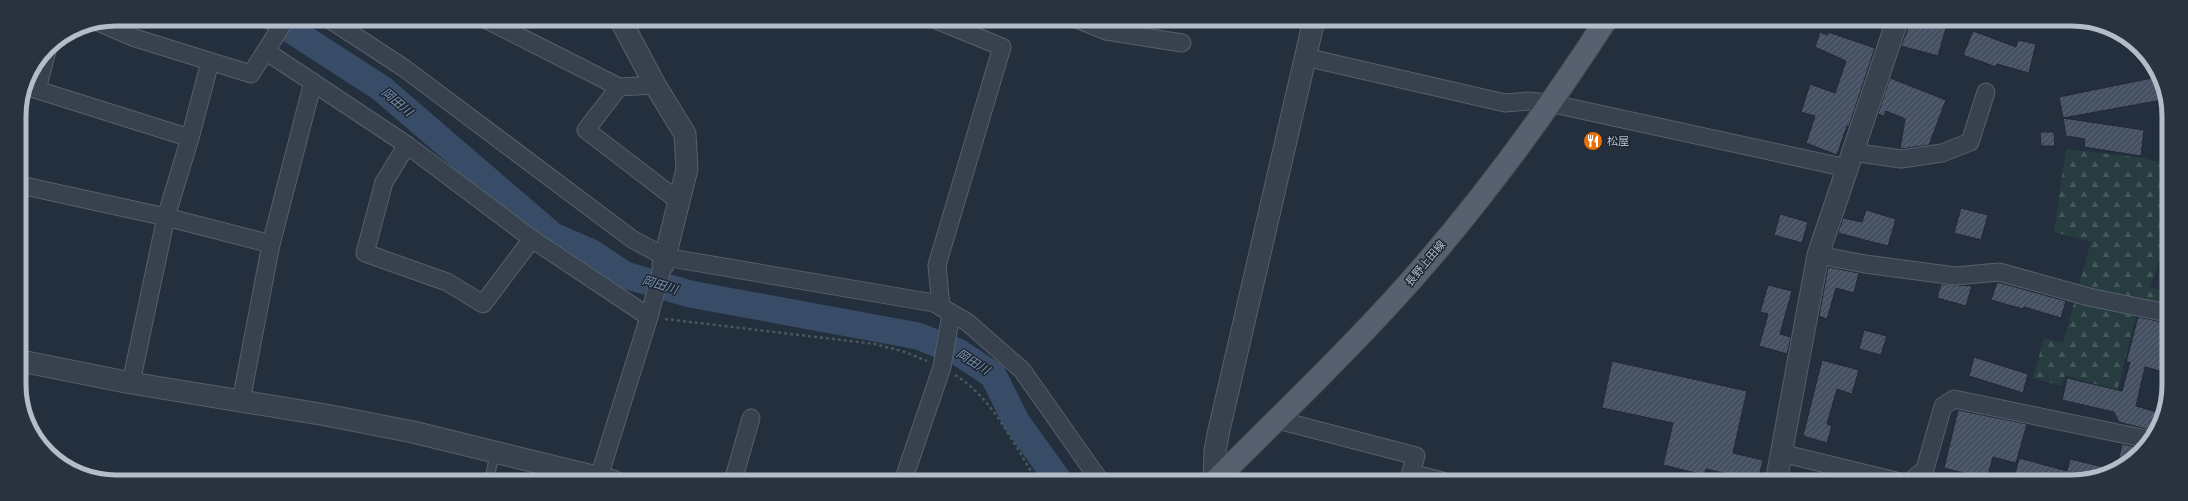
<svg xmlns="http://www.w3.org/2000/svg" width="2188" height="501" font-family="Manrope,'Noto Sans JP',sans-serif">
	<style>
		.forest { fill: url(#forest-firs) }
		.lines { fill: none; stroke-linecap: round; stroke-linejoin: round }
		.river { stroke: #394c67; stroke-width: 27 }
		.building { fill: url(#building-hatch); stroke: #1f2835 }
		.service-casing { stroke: #565f6c; stroke-width: 10 }
		.minor-casing { stroke: #565f6c; stroke-width: 19 }
		.tertiary-casing { stroke: #565f6c; stroke-width: 23 }
		.primary-casing { stroke: #414a57; stroke-width: 24 }
		.path { stroke: #44595c; stroke-width: 2.5; stroke-dasharray: 3 3; stroke-linecap: butt }
		.service { stroke: #38414e; stroke-width: 8 }
		.minor { stroke: #38414e; stroke-width: 17 }
		.tertiary { stroke: #38414e; stroke-width: 21 }
		.primary { stroke: #56606e; stroke-width: 22 }
		.labels { text-anchor: middle; stroke-width: 3; stroke-linejoin: round; paint-order: stroke }
		.poi-label { font-size: 11px; fill: #b4bcc9; stroke: #1d2633; text-anchor: start }
		.street-label { font-size: 11px; fill: #b4bcc9; stroke: #1d2633 }
		.water-label { font-size: 12px; font-style: italic; fill: #7c92b1; stroke: #1d2633 }
		.rim { fill: none; stroke: #b4bcc9; stroke-width: 5 }
	</style>
	<defs>
		<pattern id="forest-firs" width="22" height="20" patternUnits="userSpaceOnUse"><rect width="22" height="20" fill="#263c3f"/><path d="M5 1l3.5 6h-7zM16 11l3.5 6h-7z" fill="#435659"/></pattern>
		<pattern id="building-hatch" width="6" height="6" patternUnits="userSpaceOnUse"><rect width="6" height="6" fill="#455162"/><path d="M-1 1l2-2M0 6l6-6M5 7l2-2" fill="none" stroke="#5d6877"/></pattern>
	</defs>
	<rect width="100%" height="100%" fill="#242f3e"/>
	<!-- forest -->
	<path class="forest" d="M2066,149l78,9 23,7c0,42 0,83 -17,122l17,5v17l-28,-5 -22,88 -52,-17 -3,11 -29,-8 11,-40 19,5 28,-101 -37,-10z"/>
	<g class="lines">
		<!-- river -->
		<path class="river" d="M274,19l107,69 172,148 39,17 33,22 65,19 228,42 40,16 35,23 23,46 43,60"/>
	</g>
	<!-- building -->
	<g class="building">
		<path d="M1911,21h37l-10,35 -37,-10z"/>
		<path d="M1973,31l43,16 2,-7 18,4 -7,29 -32,-9 -1,3 -33,-12z"/>
		<path d="M1820,32l7,3 1,-3 47,16 -26,78h-2l-10,29 -31,-12 9,-27 -14,-4 9,-28 25,9 11,-32 -31,-14z"/>
		<path d="M2157,77l5,23 -99,18 -4,-21z"/>
		<path d="M1890,78l56,22 -17,45 -29,4 5,-30 -19,-8 -2,5 -6,-2z"/>
		<path d="M2063,118l81,12 -3,26 -57,-9 1,-8 -19,-3z"/>
		<path d="M2040,132h14l1,14h-14z"/>
		<path d="M1961,208l27,7 -7,25 -27,-7z"/>
		<path d="M1866,210l30,9 -8,27 -50,-13 5,-15 19,4z"/>
		<path d="M1780,214l28,8 -6,21 -28,-8z"/>
		<path d="M1828,267l31,6 -5,20 -18,-5 -9,31 -8,-3z"/>
		<path d="M1997,282l69,19 -5,17 -37,-11 -1,2 -32,-9z"/>
		<path d="M1941,284l31,2 -6,20 -29,-8z"/>
		<path d="M1768,285l24,6 -12,43 11,3 -4,17 -28,-8 9,-32 -8,-2z"/>
		<path d="M2138,317l29,6v50l-22,-6 -9,39 27,8 -6,18 -38,-10 -5,-10 -52,-12 5,-22 55,13 8,-29h-4z"/>
		<path d="M1864,330l23,6 -6,19 -22,-6z"/>
		<path d="M1974,357l54,17 -5,19 -54,-17z"/>
		<path d="M1822,360l37,10 -7,24 -15,-5 -10,35 5,2 -5,17 -24,-7z"/>
		<path d="M1612,361l135,30 -14,62 30,7 -5,21 -52,-12 -2,6 -41,-10 10,-42 -71,-15z"/>
		<path d="M1958,410l69,14 -11,39 -23,-6 -6,22 -43,-11z"/>
		<path d="M2122,444l22,5 -8,9 -27,17 -31,7h-65l6,-24 48,13 3,-12 46,11z"/>
	</g>
	<g class="lines">
		<!-- service casing -->
		<g class="service-casing">
			<path id="service" d="M489,481l6,-29"/>
		</g>
		<!-- minor casing -->
		<g class="minor-casing">
			<g id="minor">
				<path d="M329,19l75,49 228,171 33,18 269,46 33,19 55,48 78,111"/>
				<path d="M485,19l134,68 36,-2"/>
				<path d="M936,20l66,27 -65,218 4,42"/>
				<path d="M1079,20l27,11 76,12"/>
				<path d="M98,22l37,16 116,36 35,-55"/>
				<path d="M267,52l140,93 125,94 117,78"/>
				<path d="M1305,57l200,46 23,-2 21,2 298,65"/>
				<path d="M25,86l165,52"/>
				<path d="M619,87l-33,43 94,72"/>
				<path d="M37,89l11,-42"/>
				<path d="M407,145l-23,37 -19,71 82,29 36,22 49,-65"/>
				<path d="M1852,152l49,7 41,-6 28,-11 16,-50"/>
				<path d="M20,185l146,32 105,27"/>
				<path d="M1818,255l47,9 90,12 44,-4 90,25 78,16"/>
				<path d="M131,383l35,-166 24,-79 20,-76"/>
				<path d="M241,401l30,-157 42,-162"/>
				<path d="M1278,420l138,36 -8,25"/>
				<path d="M1781,453l119,29"/>
				<path d="M1411,473l31,8"/>
				<path d="M599,477l50,-160 14,-52"/>
				<path d="M733,481l18,-63"/>
				<path d="M903,481l39,-114 9,-53"/>
				<path d="M1910,482l15,-13 18,-63 11,-7 197,41"/>
			</g>
		</g>
		<!-- tertiary casing -->
		<g class="tertiary-casing">
			<g id="tertiary">
				<path d="M620,19l35,66 30,49 2,35 -24,96"/>
				<path d="M21,361l110,22 195,32 87,17 200,49"/>
				<path d="M1214,481l1,-30 4,-21 95,-410"/>
				<path d="M1776,482l42,-227 79,-234"/>
			</g>
		</g>
		<!-- primary casing -->
		<g class="primary-casing">
			<path id="primary" d="M1215,481c65,-65 131,-128 192,-196 73,-82 139,-172 199,-265"/>
		</g>
		<!-- path -->
		<g class="path">
			<path d="M665,319l210,25 30,8 22,9"/>
			<path d="M955,375c38,23 59,70 82,106"/>
		</g>
		<!-- service -->
		<use href="#service" class="service"/>
		<!-- minor -->
		<use href="#minor" class="minor"/>
		<!-- tertiary -->
		<use href="#tertiary" class="tertiary"/>
		<!-- primary -->
		<use href="#primary" class="primary"/>
	</g>
	<!-- icons -->
	<defs>
		<g id="restaurant-disc" transform="scale(1)"><circle r="9.5" fill="#e8710a" stroke="#1d2633"/><path d="M-5-6h1v4h1v-4h1v4h1v-4h1v5L-1.5 .5V6h-2V.5L-5-1ZM5-6V6H3V1.5H1.5Q1.5-4 5-6Z" fill="#fff"/></g>
	</defs>
	<g fill-rule="evenodd">
		<use href="#restaurant-disc" x="1593" y="141"/>
	</g>
	<g class="labels">
		<!-- poi labels -->
		<g class="poi-label">
			<text x="1607" y="145">松屋</text>
		</g>
		<!-- street labels -->
		<g class="street-label">
			<text transform="translate(1425 263) rotate(-50)" y="4">長野上田線</text>
		</g>
		<!-- water labels -->
		<g class="water-label">
			<text transform="translate(397 102) rotate(40)" y="4">岡田川</text>
			<text transform="translate(660 285) rotate(17)" y="4">岡田川</text>
			<text transform="translate(973 362) rotate(32)" y="4">岡田川</text>
		</g>
	</g>
	<!-- crop -->
	<path d="M0 0H2188V501H0ZM116 26H2072A90 90 0 0 1 2162 116V385A90 90 0 0 1 2072 475H116A90 90 0 0 1 26 385V116A90 90 0 0 1 116 26Z" fill="#29323f" fill-rule="evenodd"/>
	<path class="rim" d="M116 26H2072A90 90 0 0 1 2162 116V385A90 90 0 0 1 2072 475H116A90 90 0 0 1 26 385V116A90 90 0 0 1 116 26Z"/>
</svg>
